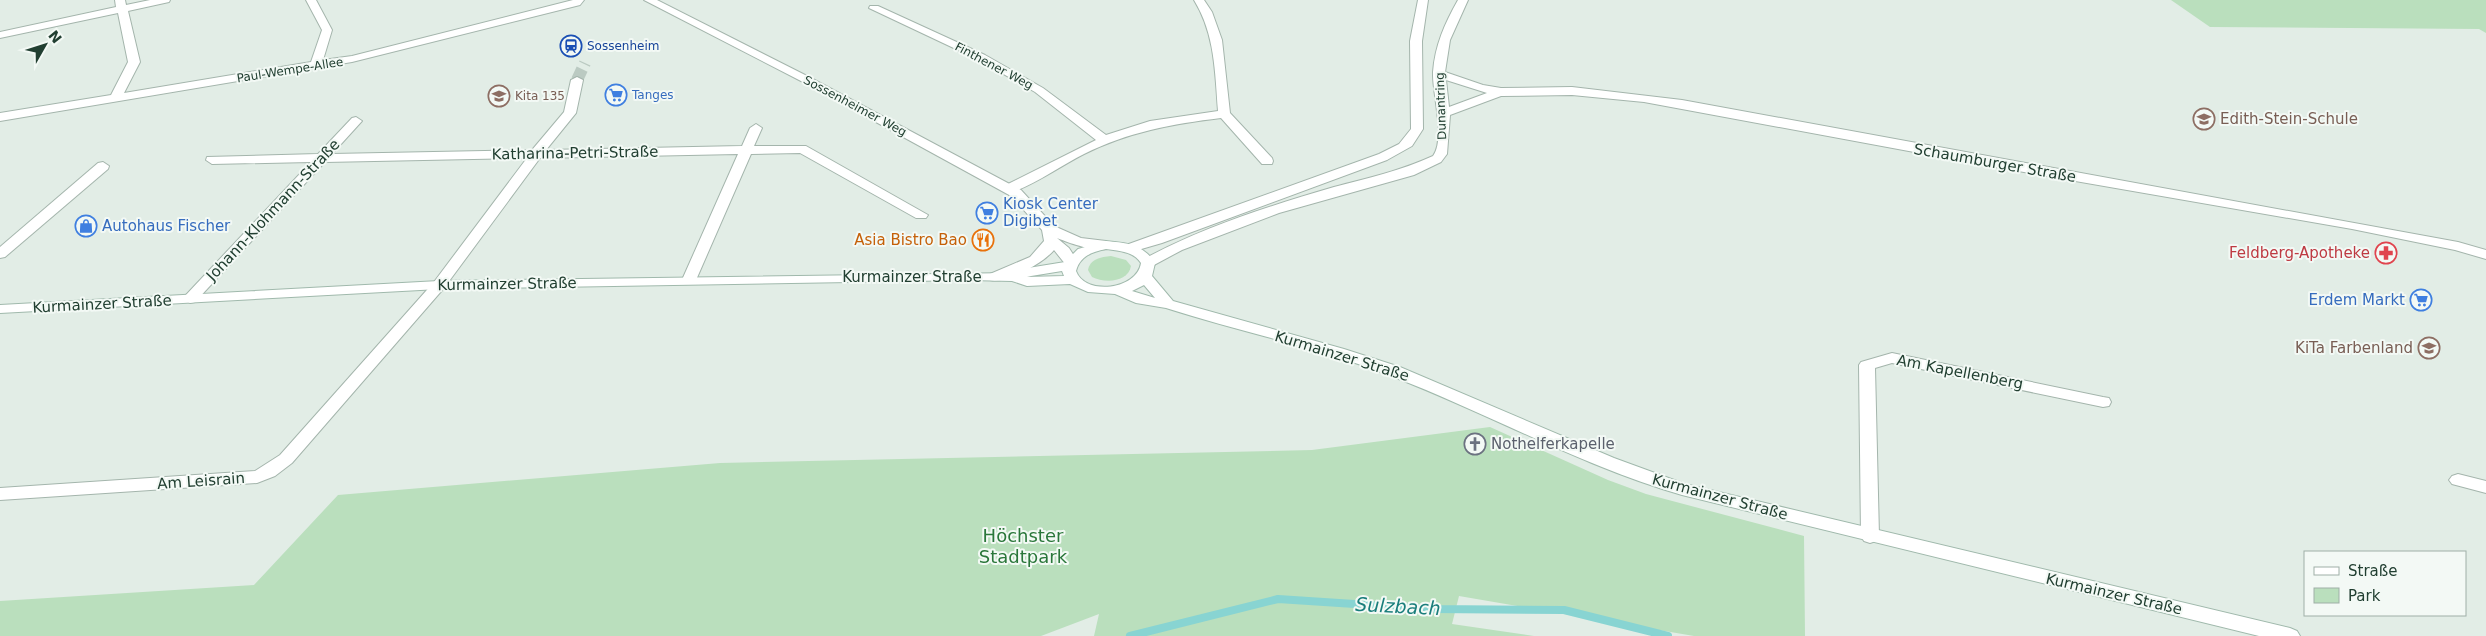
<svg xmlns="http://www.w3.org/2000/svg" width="2486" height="636" font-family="'DejaVu Sans',sans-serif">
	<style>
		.green { fill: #badfbd }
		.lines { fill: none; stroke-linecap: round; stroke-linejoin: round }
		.stream { stroke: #88d4d2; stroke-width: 8 }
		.minor-tunnel { stroke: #bbcac2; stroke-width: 12; stroke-dasharray: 12 5.5; stroke-linecap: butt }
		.minor-casing { stroke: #a4b5ac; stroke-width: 2 }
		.tertiary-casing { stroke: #a4b5ac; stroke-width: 2 }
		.secondary-casing { stroke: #a0b9ac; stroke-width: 2 }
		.minor { fill: #fff; fill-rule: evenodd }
		.tertiary { fill: #fff; fill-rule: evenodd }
		.secondary { fill: #fff; fill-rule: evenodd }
		.labels { text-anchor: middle; stroke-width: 4; stroke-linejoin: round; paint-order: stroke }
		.far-transit-label { font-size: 12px; fill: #164399; stroke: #f3f9f5; text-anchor: start }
		.far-street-label { font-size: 12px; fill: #213f31; stroke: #f3f9f5 }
		.far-shop-label { font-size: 12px; fill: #366cbe; stroke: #f3f9f5; text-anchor: start }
		.far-education-label { font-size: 12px; fill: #785e54; stroke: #f3f9f5; text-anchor: start }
		.education-label { font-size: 15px; fill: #785e54; stroke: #f3f9f5; text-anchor: start }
		.street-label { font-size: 15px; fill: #213f31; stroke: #f3f9f5 }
		.shop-label { font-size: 15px; fill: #366cbe; stroke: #f3f9f5; text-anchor: start }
		.food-label { font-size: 15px; fill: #c56008; stroke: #f3f9f5; text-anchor: end }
		.health-label { font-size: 15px; fill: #be3a42; stroke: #f3f9f5; text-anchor: end }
		.worship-label { font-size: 15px; fill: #5b616d; stroke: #f3f9f5; text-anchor: start }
		.near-park-label { font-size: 18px; fill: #2a773a; stroke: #f3f9f5 }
		.near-water-label { font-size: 19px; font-style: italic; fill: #197d7b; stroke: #f3f9f5 }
	</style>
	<rect width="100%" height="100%" fill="#e2ede6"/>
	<!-- green -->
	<g class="green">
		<path d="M2171,0h315v33l-7,-4 -269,-2z"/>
		<path d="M1111,256l15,4 5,6c-3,17 -27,17 -39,11l-4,-7c2,-11 13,-13 23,-14z"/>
		<path d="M1490,427l118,53 38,14 158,42 1,100h-111l-235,-40 -7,28 82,12h-440l5,-22 -58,22h-1041v-35l254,-16 84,-90 382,-32 592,-13z"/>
	</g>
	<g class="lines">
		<!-- stream -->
		<path class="stream" d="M1130,636l148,-37 153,10 133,1 104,26"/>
		<!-- minor-tunnel -->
		<path class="minor-tunnel" d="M577,80l8,-17"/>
		<!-- minor casing -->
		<g class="minor-casing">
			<g id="minor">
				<path d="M115,0h10l1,5 24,-5h20l-1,2 -41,9 12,51 -16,31 187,-31 11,-32 -16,-30h10l16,30 -9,30 29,-4 221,-56h11l-4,5 -228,57 -352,59v-8l111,-18 17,-33 -10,-49 -118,25v-6l116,-25z"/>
				<path d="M1194,0h10l8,12 10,28 8,73 42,45 1,3 -1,3h-10l-41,-46c-49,6 -93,14 -137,36 -22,11 -53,33 -75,39l-7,-4 2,-3 92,-46 -61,-48 -58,-33 -108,-51 1,-2h8l107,49 58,33 63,47 44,-14 68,-10c-3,-39 -3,-77 -24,-111z"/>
				<path d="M1418,0h10l-6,41 1,88 -11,17 -25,14 -225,83 -31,9 -5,-1 -2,-3 2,-3 253,-91 20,-10 12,-15 -1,-88z"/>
				<path d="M1458,0h10l-18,40 -5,32 38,13 18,3 71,-1 110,13 776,142 28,8v9l-31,-9 -103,-21 -357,-62 -351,-65 -72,-7 -71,1 -51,19 -3,39 -6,8 -27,13 -135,38 -97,37 -28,15h-10l-2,-3 2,-3c59,-32 125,-53 190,-72 34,-9 66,-16 99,-31 13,-18 -1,-63 0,-84 2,-27 12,-49 25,-72zM1446,80l41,13 -38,14z"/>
				<path d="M577,77l6,3 -7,33 -30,37 196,-4 8,-18 6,-4 6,4 -8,18h52l122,69 -2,3h-10l-116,-65 -49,1 -55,126 -7,4 -7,-4 56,-126 -198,4 -96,130 -152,175 -17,13 -18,7 -257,17v-12l255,-17 25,-16 154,-173 93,-124 -202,4 -130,140 -5,1 -7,-4 2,-3 126,-134 -99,2 -6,-4 1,-3 111,-3 34,-36 4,-1 6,4 -30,33 200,-4 32,-38 7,-32z"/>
				<path d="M103,162l6,4 -1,3 -103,88 -5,1v-11l98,-84z"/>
				<path d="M1892,353l211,44 6,1 2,4 -2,4 -6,1 -211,-44 -17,5 4,168 -3,5 -6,2 -6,-2 -3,-5 -2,-171 2,-3z"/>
				<path d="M2458,474l28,7v12l-34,-9 -3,-4 3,-4z"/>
			</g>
		</g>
		<!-- tertiary casing -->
		<g class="tertiary-casing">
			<path id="tertiary" d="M644,0h13l152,77 212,113 33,36 27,12 25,3 7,4c-9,11 -44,-2 -56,-7l12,10 9,14 -2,3h-10l-12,-15c-11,13 -47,34 -64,30l-2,-3 2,-3 40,-17 14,-16 -2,-11 -31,-34 -210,-115z"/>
		</g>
		<!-- secondary casing -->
		<g class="secondary-casing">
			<path id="secondary" d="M1106,241c21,2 37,3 49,22l-3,13 21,25 171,48 56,18 214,91 71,26 605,144 7,3 3,5h-41l-577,-141c-101,-29 -194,-82 -291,-119 -73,-29 -151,-44 -225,-68l-30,-5 -21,-9 -27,-2 -18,-8 -43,2 -15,-5 -43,-1 -530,9 -439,24v-8l439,-24 574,-8 15,-5 37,-6 13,-13zM1106,249c13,2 27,2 35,14 -4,27 -56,33 -65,8 4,-15 16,-19 30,-22zM1062,271l2,5 -37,1 4,-1zM1144,285l11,13 -23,-7z"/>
		</g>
		<!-- minor -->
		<use href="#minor" class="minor"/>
		<!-- tertiary -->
		<use href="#tertiary" class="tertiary"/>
		<!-- secondary -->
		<use href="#secondary" class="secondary"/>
	</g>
	<!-- icons -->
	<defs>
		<g id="station-ring" transform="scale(1.125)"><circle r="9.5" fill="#f3f9f5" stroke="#1a4fb4" stroke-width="1.5"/><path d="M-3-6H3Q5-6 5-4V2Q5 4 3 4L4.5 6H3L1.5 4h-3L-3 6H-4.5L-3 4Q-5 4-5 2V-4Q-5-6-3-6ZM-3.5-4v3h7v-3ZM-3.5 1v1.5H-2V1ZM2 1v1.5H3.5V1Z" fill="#1a4fb4"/></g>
		<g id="supermarket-ring" transform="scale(1.125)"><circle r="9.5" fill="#f3f9f5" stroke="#3f7fe0" stroke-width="1.5"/><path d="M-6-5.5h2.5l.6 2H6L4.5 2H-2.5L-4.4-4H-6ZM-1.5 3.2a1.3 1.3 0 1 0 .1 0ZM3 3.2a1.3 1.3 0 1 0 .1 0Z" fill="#3f7fe0"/></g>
		<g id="school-ring" transform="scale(1.125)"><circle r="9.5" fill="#f3f9f5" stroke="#8d6e63" stroke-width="1.5"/><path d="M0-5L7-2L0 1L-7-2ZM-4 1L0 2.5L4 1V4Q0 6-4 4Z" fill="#8d6e63"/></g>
		<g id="shop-ring" transform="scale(1.125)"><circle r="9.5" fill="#f3f9f5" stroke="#3f7fe0" stroke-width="1.5"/><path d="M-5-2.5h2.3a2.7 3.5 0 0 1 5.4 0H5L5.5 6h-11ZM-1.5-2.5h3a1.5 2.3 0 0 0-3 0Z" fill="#3f7fe0"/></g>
		<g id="restaurant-ring" transform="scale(1.125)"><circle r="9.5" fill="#f3f9f5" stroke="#e8710a" stroke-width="1.5"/><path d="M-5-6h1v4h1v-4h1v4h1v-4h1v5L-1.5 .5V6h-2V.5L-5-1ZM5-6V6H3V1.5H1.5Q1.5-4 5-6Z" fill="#e8710a"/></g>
		<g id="pharmacy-ring" transform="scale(1.125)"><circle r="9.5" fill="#f3f9f5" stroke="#e0444e" stroke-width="1.5"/><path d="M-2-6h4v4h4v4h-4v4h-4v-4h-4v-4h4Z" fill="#e0444e"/></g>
		<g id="church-ring" transform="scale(1.125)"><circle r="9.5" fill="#f3f9f5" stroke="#6b7280" stroke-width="1.5"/><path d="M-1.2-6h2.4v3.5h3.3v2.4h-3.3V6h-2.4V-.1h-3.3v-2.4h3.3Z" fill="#6b7280"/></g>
	</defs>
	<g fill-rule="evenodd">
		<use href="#station-ring" x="571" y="46"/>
		<use href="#supermarket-ring" x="616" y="95"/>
		<use href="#school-ring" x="499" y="96"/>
		<use href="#school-ring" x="2204" y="119"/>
		<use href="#supermarket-ring" x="987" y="213"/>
		<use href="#shop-ring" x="86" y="226"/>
		<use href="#restaurant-ring" x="983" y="240"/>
		<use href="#pharmacy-ring" x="2386" y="253"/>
		<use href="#supermarket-ring" x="2421" y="300"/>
		<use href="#school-ring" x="2429" y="348"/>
		<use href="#church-ring" x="1475" y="444"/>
	</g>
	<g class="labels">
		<!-- far-transit labels -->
		<g class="far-transit-label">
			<text x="587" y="50">Sossenheim</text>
		</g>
		<!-- far-street labels -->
		<g class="far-street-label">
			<text transform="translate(994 66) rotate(28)" y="4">Finthener Weg</text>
			<text transform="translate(290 70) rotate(-9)" y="4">Paul-Wempe-Allee</text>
			<text transform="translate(855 106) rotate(28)" y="4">Sossenheimer Weg</text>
			<text transform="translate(1441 106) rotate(-92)" y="4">Dunantring</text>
		</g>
		<!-- far-shop labels -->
		<g class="far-shop-label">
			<text x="632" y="99">Tanges</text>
		</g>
		<!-- far-education labels -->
		<g class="far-education-label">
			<text x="515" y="100">Kita 135</text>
		</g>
		<!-- education labels -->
		<g class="education-label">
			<text x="2220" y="124">Edith-Stein-Schule</text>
			<text x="2413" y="353" text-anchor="end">KiTa Farbenland</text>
		</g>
		<!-- street labels -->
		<g class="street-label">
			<text transform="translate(575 153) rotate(-1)" y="5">Katharina-Petri-Straße</text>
			<text transform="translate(1995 163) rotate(10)" y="5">Schaumburger Straße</text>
			<text transform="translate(273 210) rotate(-47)" y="5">Johann-Klohmann-Straße</text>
			<text x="912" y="282">Kurmainzer Straße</text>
			<text transform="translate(507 284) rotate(-1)" y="5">Kurmainzer Straße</text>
			<text transform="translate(102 304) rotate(-3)" y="5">Kurmainzer Straße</text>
			<text transform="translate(1342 356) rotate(17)" y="5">Kurmainzer Straße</text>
			<text transform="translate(1960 372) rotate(11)" y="5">Am Kapellenberg</text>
			<text transform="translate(201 481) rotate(-4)" y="5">Am Leisrain</text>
			<text transform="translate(1720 497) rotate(15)" y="5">Kurmainzer Straße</text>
			<text transform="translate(2114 594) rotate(13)" y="5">Kurmainzer Straße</text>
		</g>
		<!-- shop labels -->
		<g class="shop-label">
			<text x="1003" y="209">Kiosk Center<tspan x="1003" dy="17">Digibet</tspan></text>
			<text x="102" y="231">Autohaus Fischer</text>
			<text x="2405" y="305" text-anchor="end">Erdem Markt</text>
		</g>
		<!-- food labels -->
		<g class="food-label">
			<text x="967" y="245">Asia Bistro Bao</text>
		</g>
		<!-- health labels -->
		<g class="health-label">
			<text x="2370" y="258">Feldberg-Apotheke</text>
		</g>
		<!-- worship labels -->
		<g class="worship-label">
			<text x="1491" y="449">Nothelferkapelle</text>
		</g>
		<!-- near-park labels -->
		<g class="near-park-label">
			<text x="1023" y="542">Höchster<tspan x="1023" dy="21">Stadtpark</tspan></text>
		</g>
		<!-- near-water labels -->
		<g class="near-water-label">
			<text transform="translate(1398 606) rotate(3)" y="7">Sulzbach</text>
		</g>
	</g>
	<!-- legend -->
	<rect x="2304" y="551" width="162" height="65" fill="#f3f9f5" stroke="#9fafa7"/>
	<rect x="2314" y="567" width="25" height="8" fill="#ffffff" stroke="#9fafa7"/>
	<text x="2348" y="576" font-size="15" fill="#213f31">Straße</text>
	<rect x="2314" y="588" width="25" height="15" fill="#badfbd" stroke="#9fafa7"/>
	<text x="2348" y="601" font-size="15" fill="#213f31">Park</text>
	<!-- north arrow -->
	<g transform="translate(45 45) rotate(51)" stroke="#f3f9f5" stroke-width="4" paint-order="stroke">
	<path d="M0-4L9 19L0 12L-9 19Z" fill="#213f31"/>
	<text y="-8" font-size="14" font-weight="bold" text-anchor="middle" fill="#213f31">N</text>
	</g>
</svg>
